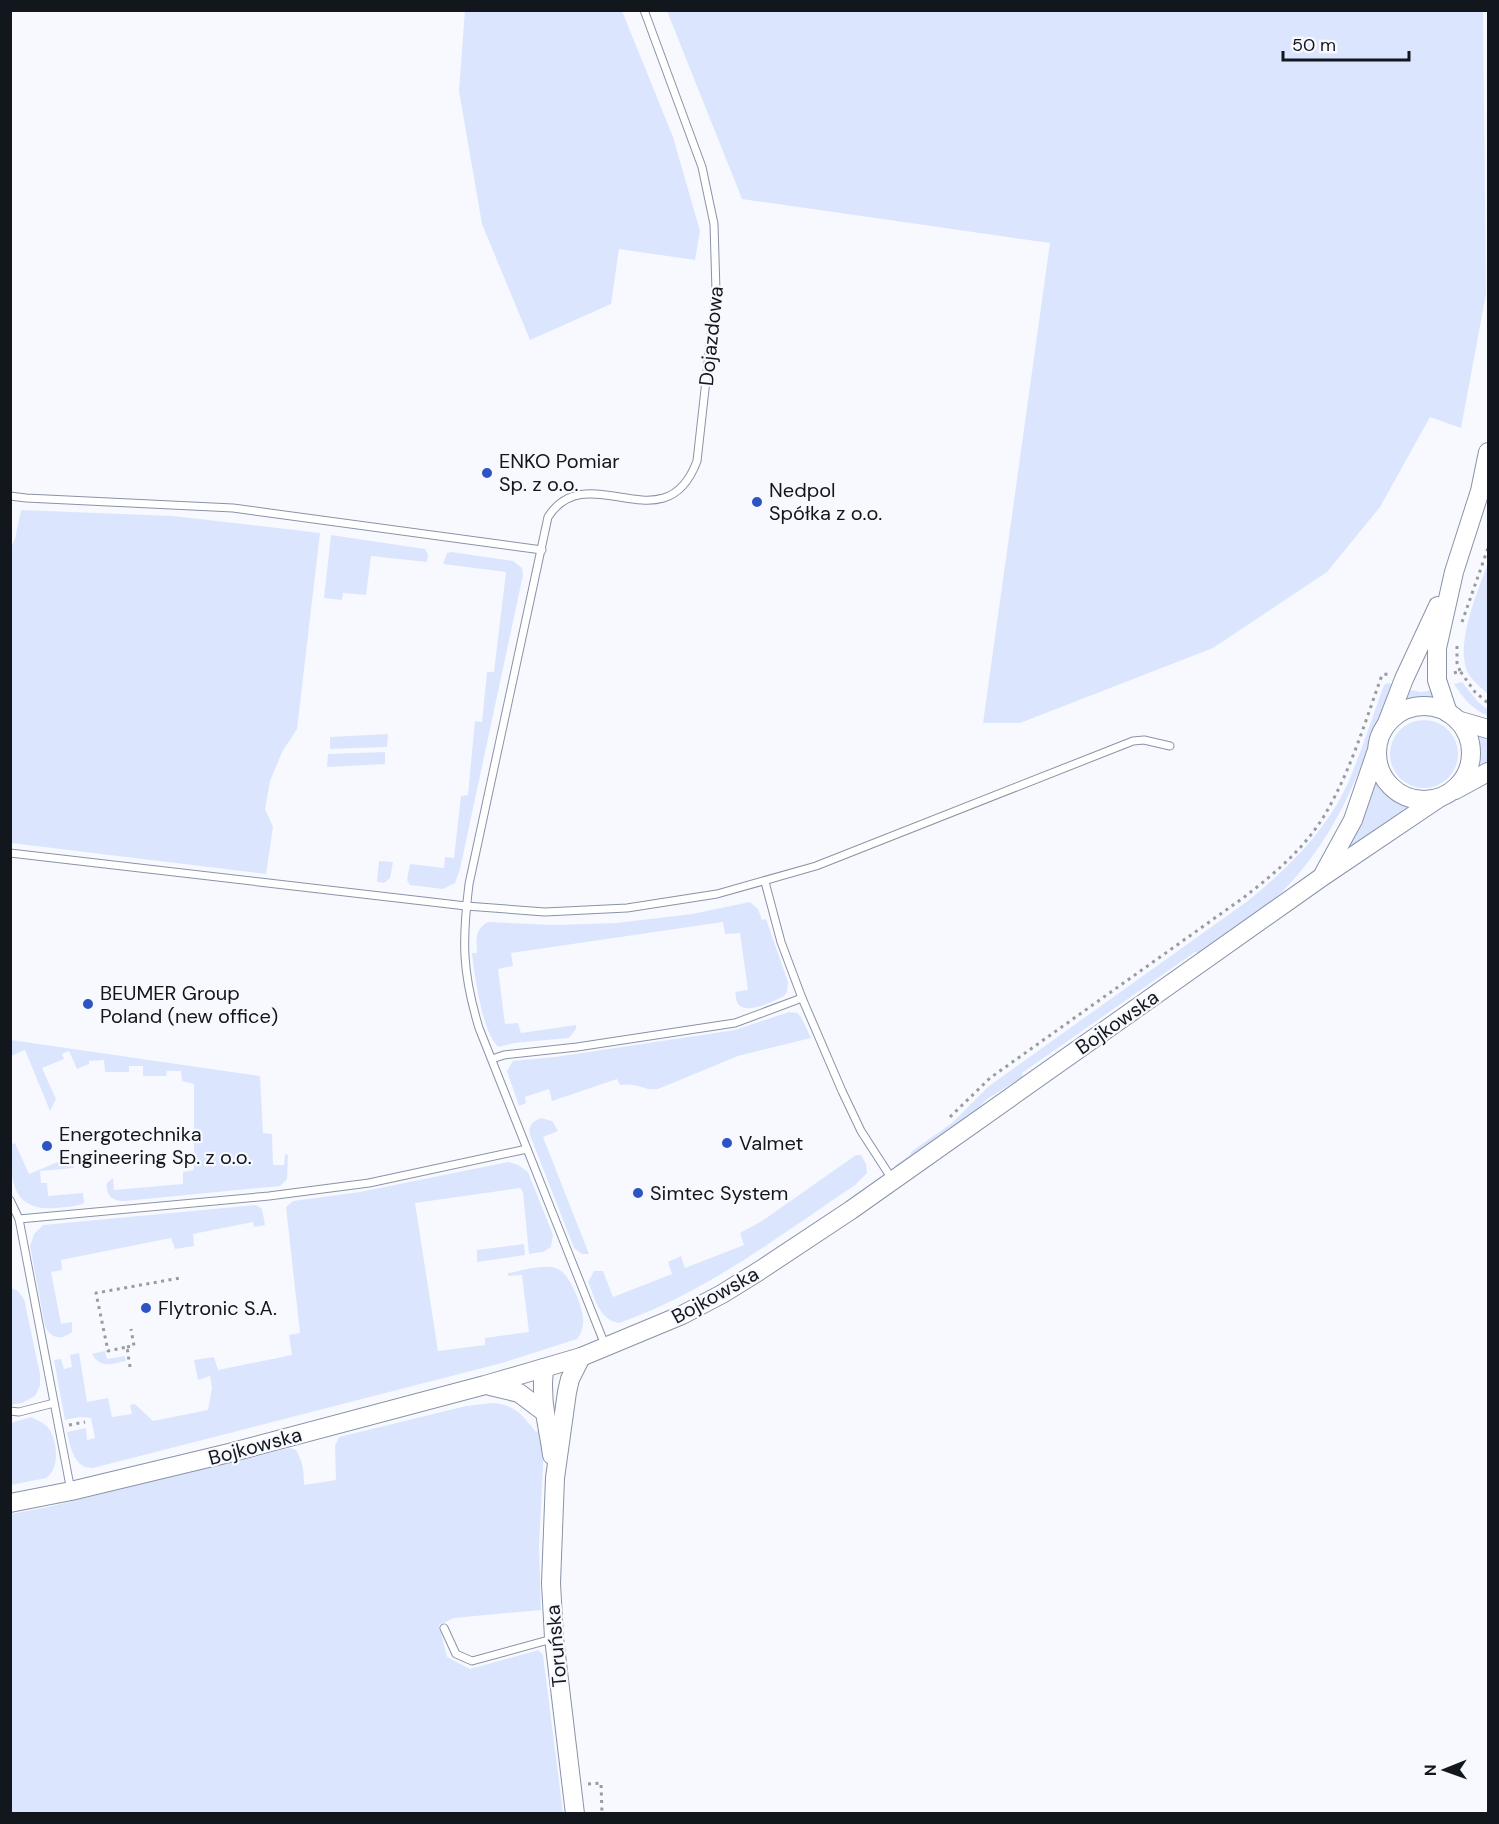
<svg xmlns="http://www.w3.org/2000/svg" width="1499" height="1824" font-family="'DM Sans',sans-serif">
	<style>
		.green { fill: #dbe6fe }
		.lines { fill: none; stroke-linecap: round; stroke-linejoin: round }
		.service-casing { stroke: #8993a7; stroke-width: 9 }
		.tertiary-casing { stroke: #8993a7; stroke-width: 20 }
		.path { stroke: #989ba0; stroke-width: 3; stroke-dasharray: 3 4.5; stroke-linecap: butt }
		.service { stroke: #fff; stroke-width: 7 }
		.tertiary { stroke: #fff; stroke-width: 18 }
		.poi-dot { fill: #2d54c3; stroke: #f7f9fe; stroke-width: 2 }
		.labels { text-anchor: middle; stroke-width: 4.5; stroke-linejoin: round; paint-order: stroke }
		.street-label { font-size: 20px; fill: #12161d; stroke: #f7f9fe }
		.poi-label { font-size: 20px; fill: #12161d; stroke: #f7f9fe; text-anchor: start }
	</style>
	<rect width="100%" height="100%" fill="#f7f9fe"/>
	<!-- green -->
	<g class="green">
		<path d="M465,10l157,1 51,126 27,94 -5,29 -76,-11 -8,55 -81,36 -48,-116 -23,-133z"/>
		<path d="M667,11h816l3,283 -25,134 -31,-11 -50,90 -53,65 -114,76 -193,75h-37l67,-480 -308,-44z"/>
		<path d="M21,510l152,6 147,17 -23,196 -15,23 -12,29 -5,28 8,18 -7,47 -255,-31 -1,-294 5,-10z"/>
		<path d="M331,535l94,14 3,5 -1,8 -56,-6 -5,39 -23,-2 -1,7 -18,-2z"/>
		<path d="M451,552l62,9 9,7 1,7 -63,294 -5,14 -12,6 -33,-4 -3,-5 3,-16 34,4 1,-11 9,1 7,-62 7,-1 7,-74 7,1 5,-50h7l12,-100 -63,-8 4,-11z"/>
		<path d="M1488,563v132c-5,-6 -14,-13 -19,-20 -16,-28 9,-84 19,-112z"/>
		<path d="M1462,682l16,20 10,8v6c-16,-7 -25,-18 -34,-32z"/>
		<path d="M1388,683l4,1c-30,80 -49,146 -111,209 -24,23 -55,41 -82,60l-4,-1 -173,121 1,4 -36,22 -16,16 -75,53 -1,-2 15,-11 2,-4 40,-28 37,-37 260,-186c39,-32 76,-68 98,-115 14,-32 25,-67 37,-100z"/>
		<path d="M1410,690l11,2 12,-2 5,12 -17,-1 -15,2z"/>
		<circle cx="1424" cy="754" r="34"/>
		<path d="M1473,732l15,6v25l-12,7c3,-14 2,-25 -3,-38z"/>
		<path d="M388,734l-1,13 -57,2v-12z"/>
		<path d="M385,752v12l-58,3 1,-13z"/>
		<path d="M1376,779l15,16 21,10 -66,45z"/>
		<path d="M379,861l14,1 -3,16 -6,5 -7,-1z"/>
		<path d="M750,902l8,7 4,11 4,-1 22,63 -1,10 -3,4c-10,5 -40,21 -47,6 -1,-3 -1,-6 -2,-10l13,-2 -8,-57 -15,1 -2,-12 -212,31 2,13 -15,3 7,55 13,-1 3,10 55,-8v4l-7,9 -55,5 -15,4c-16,-10 -25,-74 -27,-94h5c-1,-14 -2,-24 11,-31l66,3 62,-2 76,-9z"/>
		<path d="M789,1012l8,1 4,4 10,21 -73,18 -80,33c-14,2 -20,-7 -38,-4l-3,-6 -65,22 -3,-12 -24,8 1,6 -7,3 -12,-35 6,-10 42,-4 180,-27z"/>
		<path d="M11,1040l249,36 3,57 9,1 1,31h11l1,-11 3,1 -1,24 -7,7 -155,15c-12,1 -20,-6 -18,-18l6,-5 1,12 69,-6v-12l11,-2v-86l-12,-3 -1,-10h-14l-1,5h-23v-10h-14v6h-24l-1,-12 -15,1v3l-12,5 -8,-18 -7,3 2,5 -22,9 14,31 -6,12 -25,-61 -14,6z"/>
		<path d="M541,1118l11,3 6,10 -15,6 46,117h-7l-8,-6 -44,-113c-2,-10 2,-13 11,-17z"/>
		<path d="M15,1143l14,31 41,-17 4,11 -34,3 1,12h6l1,13 35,-3 1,10c-8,4 -19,4 -28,5 -44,4 -46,-28 -45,-63z"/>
		<path d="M856,1155h5l5,9 1,9 -12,12c-76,51 -150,108 -236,138 -20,-3 -24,-25 -31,-41l6,-11h9l10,26 59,-23 -4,-12 13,-6 4,12 59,-23 -4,-12 22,-12z"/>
		<path d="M508,1162l10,3 10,7 25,63 -2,12 -8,5 -14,2 -6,-62 -3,-4 -105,15 23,148 47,-6v-7l44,-6 -7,-57 -14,1v-3c14,-2 36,-10 50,-4 11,4 24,36 25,48 1,8 -1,16 -6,22l-75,24 -409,105c-19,1 -23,-22 -26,-36l19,-4 1,12 8,-2 -4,-20 -11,-1 -15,3 -11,-60 7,-1 3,10 8,-2 -2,-12 9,-2 8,49 21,-4 4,19 20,-3 -2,-9 5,-1 18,17 55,-11 4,-22 -2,-12 -12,4 -4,-20 20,-3 4,13 74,-15 -3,-20 11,-2 -14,-126 7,-6 67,-9z"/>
		<path d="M256,1205l6,4 3,16 -11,2 -1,-5 -60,12 1,12 -19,3 -4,-11 -110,22 1,10 -11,2 10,52 11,-2v10c-11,9 -22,6 -27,-6l-15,-80 4,-12 9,-9z"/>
		<path d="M524,1244l1,11 -48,7v-12z"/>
		<path d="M11,1288l7,3 6,8 16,75v12l-5,10 -13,7 -12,2z"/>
		<path d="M105,1351l2,8 18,-3 1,5c-14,3 -26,8 -34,-7z"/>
		<path d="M493,1403c23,2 29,12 43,29l4,-2 4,16 -5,101 2,63 -87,8 -15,7 8,32 23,12 65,-18 3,-1 5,5 20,158 -552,1v-300l37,-7 242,-59 6,2c7,12 8,21 8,35l32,-5 -1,-34 4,-9 127,-31z"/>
		<path d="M31,1417c7,3 17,8 20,15 6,13 9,36 -5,46l-35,7v-62z"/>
	</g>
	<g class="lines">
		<!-- service casing -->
		<g class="service-casing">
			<g id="service">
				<path d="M10,496l16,2 207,10 309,42"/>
				<path d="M10,853l456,53 79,6 82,-4 90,-14 99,-28 317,-125 11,-1 26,6"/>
				<path d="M765,882l16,60 21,56 40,93 19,40 31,48"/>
				<path d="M492,1059l12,-4 73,-8 158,-24 67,-25"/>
				<path d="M10,1200l9,19 52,272"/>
				<path d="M19,1219l250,-23 100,-13 158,-34"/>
				<path d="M605,1345l-126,-317c-17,-56 -17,-87 -10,-144l79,-367c40,-62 117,30 149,-56l19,-170 -2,-67 -12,-57 -58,-157"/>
				<path d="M10,1411l9,1 35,-9"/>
				<path d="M444,1628l12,26 16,7 80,-22"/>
			</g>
		</g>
		<!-- tertiary casing -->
		<g class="tertiary-casing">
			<g id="tertiary">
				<circle cx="1424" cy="753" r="47"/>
				<path d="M1448,713l-11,-33v-32l17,-76 26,-81 8,-39"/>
				<path d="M1457,720l31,9"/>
				<path d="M1387,723l17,-44 34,-73"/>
				<path d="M1455,790l33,-18"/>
				<path d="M1324,873l29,-53 23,-67"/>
				<path d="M544,1368c-4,33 4,56 8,87"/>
				<path d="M490,1386l29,7 24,18"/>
				<path d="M10,1503l61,-12 158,-38 256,-68 96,-28 101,-42 40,-21 37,-23 92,-61 471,-333 117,-79"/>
				<path d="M575,1814l-21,-176 -3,-55 4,-105 12,-86 3,-13 11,-22"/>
			</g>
		</g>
		<!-- path -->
		<g class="path">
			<path d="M1462,622l26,-74"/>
			<path d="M1457,646v17l3,8"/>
			<path d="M1454,673l6,-2 15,21 13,11"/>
			<path d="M950,1117l40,-39 253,-180c30,-23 61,-49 81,-82 26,-43 41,-94 58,-141l6,-1"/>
			<path d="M127,1347l7,-1 -3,-17"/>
			<path d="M130,1367l-3,-20 -19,4 -12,-58 84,-15"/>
			<path d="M69,1425l16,-3"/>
			<path d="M588,1784l13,-1 1,31"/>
		</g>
		<!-- service -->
		<use href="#service" class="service"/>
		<!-- tertiary -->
		<use href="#tertiary" class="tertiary"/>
	</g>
	<!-- markers -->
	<g class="poi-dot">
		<circle cx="487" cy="473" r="6"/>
		<circle cx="757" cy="502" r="6"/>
		<circle cx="88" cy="1004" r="6"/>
		<circle cx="727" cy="1143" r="6"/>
		<circle cx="47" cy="1146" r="6"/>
		<circle cx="638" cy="1193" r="6"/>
		<circle cx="146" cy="1308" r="6"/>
	</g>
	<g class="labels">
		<!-- street labels -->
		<g class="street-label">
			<text transform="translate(711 336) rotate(-84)" y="7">Dojazdowa</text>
			<text transform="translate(1117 1022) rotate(-35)" y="7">Bojkowska</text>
			<text transform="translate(715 1295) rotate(-29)" y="7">Bojkowska</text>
			<text transform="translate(255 1446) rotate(-15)" y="7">Bojkowska</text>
			<text transform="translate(556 1646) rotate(-95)" y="7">Toruńska</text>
		</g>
		<!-- poi labels -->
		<g class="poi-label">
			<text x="499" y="468">ENKO Pomiar<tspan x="499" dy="23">Sp. z o.o.</tspan></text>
			<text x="769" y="497">Nedpol<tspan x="769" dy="23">Spółka z o.o.</tspan></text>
			<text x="100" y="1000">BEUMER Group<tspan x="100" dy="23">Poland (new office)</tspan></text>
			<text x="59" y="1141">Energotechnika<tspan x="59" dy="23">Engineering Sp. z o.o.</tspan></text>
			<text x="739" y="1150">Valmet</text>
			<text x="650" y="1200">Simtec System</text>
			<text x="158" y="1315">Flytronic S.A.</text>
		</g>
	</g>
	<!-- border -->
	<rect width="1499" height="1824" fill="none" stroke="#12161d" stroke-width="24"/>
	<!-- north arrow -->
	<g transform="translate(1445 1770) rotate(269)" stroke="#f7f9fe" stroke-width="4.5" paint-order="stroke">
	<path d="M0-4.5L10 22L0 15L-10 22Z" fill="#12161d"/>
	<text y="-9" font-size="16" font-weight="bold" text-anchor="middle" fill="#12161d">N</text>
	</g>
	<!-- scale -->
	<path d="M1283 51v9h126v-9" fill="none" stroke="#12161d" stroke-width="3"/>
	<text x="1292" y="51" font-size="18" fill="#12161d" stroke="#f7f9fe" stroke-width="4.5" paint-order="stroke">50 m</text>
</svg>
